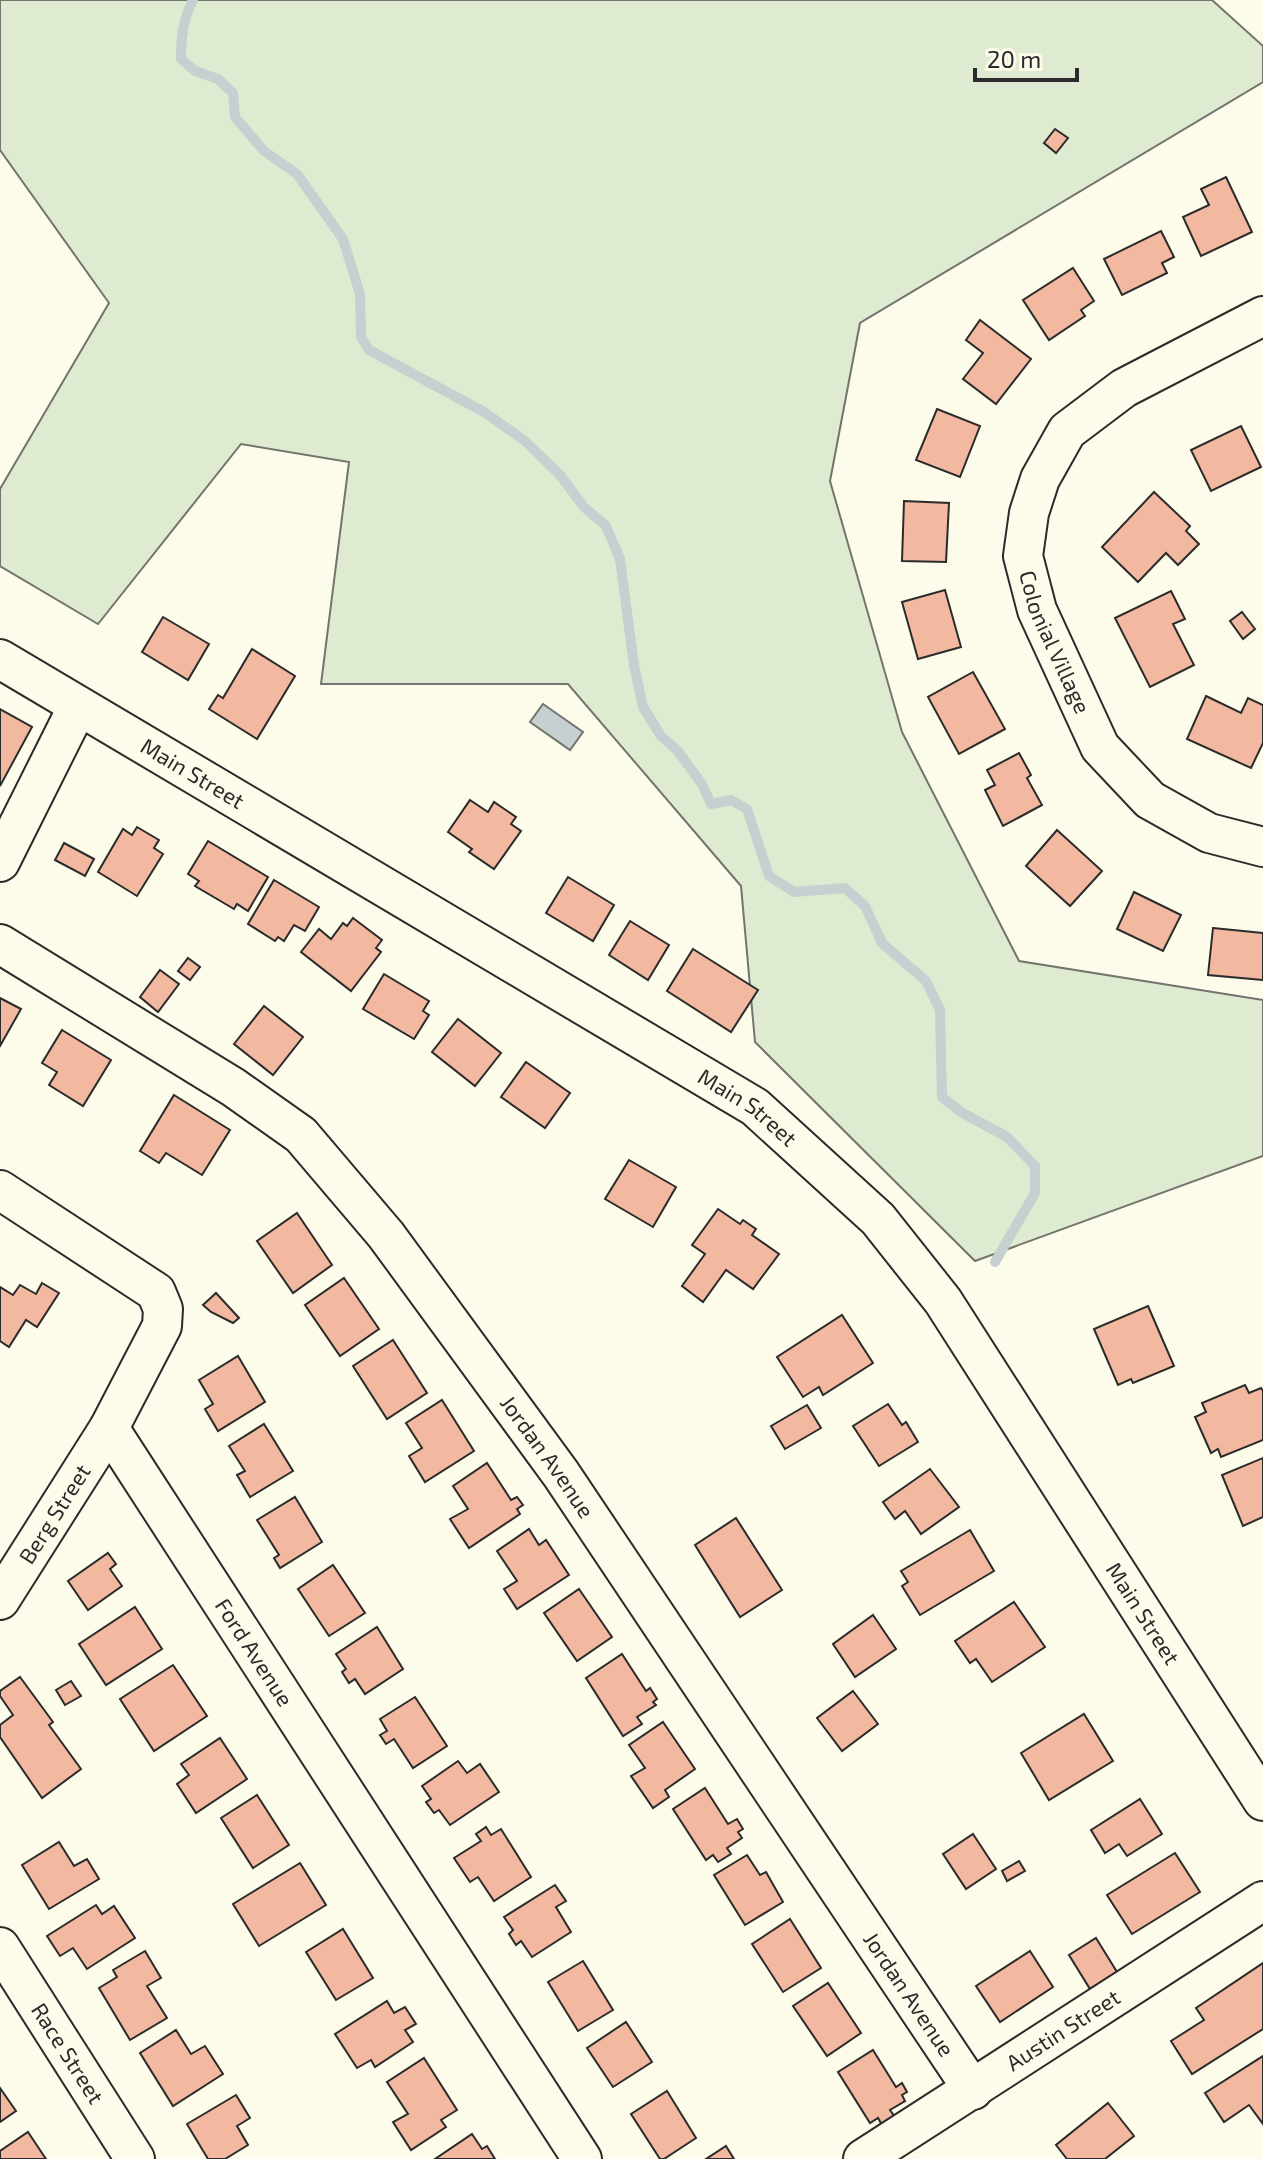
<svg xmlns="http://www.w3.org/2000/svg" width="1263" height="2159" font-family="'Exo 2',sans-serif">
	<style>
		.green { fill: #deebd1; stroke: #74746e; stroke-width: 2 }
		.water { fill: #c7d0d0; stroke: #74746e; stroke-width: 2 }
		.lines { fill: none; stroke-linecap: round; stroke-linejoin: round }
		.stream { stroke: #c7d0d0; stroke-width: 10 }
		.building { fill: #f2b8a0; stroke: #2b2b2b; stroke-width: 2 }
		.minor-casing { stroke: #2b2b2b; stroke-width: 42 }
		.minor { stroke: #fdfbea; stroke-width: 38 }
		.labels { text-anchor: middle; stroke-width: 6; stroke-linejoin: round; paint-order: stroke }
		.street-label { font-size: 22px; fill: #2b2b2b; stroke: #fdfbea }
	</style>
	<rect width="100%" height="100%" fill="#fdfbea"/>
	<!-- green -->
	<path class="green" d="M0,0h1212l51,46v36l-403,241 -30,158 72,251 117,229 244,39v156l-288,105 -220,-219 -14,-156 -173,-202h-247l28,-222 -108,-18 -143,180 -98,-58v-77l109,-186 -109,-153z"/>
	<!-- water -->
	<path class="water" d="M543,704l40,28 -13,18 -40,-28z"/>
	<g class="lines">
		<!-- stream -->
		<path class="stream" d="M193,0c-10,19 -12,38 -12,59l14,12 23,8 15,14 2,24 29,34 33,23 46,65 17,55 1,43 8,13 115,62 41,29 35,34 24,32 22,19 14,33 14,106 9,42 18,29 16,14 25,34 9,20 20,-4 16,9 22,67 25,16 51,-4 20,18 17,37 44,38 14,29 2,87 19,15 46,25 28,29v27l-40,69"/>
	</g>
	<!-- building -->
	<g class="building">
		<path d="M1055,129l13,9 -12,15 -12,-10z"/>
		<path d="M1226,177l26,55 -51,24 -18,-39 26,-12 -8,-16z"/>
		<path d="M1161,231l13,26 -12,6 5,10 -45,22 -18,-36z"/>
		<path d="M1073,268l21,33 -13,9 4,6 -36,24 -26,-40z"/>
		<path d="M980,320l51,39 -35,45 -33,-25 20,-26 -17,-13z"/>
		<path d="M937,409l43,17 -20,51 -44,-17z"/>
		<path d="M1241,426l20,41 -50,24 -20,-41z"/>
		<path d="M1154,492l36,34 -4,5 13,13 -21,21 -12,-12 -28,29 -36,-35z"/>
		<path d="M904,501l45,2 -3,59 -44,-1z"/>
		<path d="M945,590l16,57 -43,12 -16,-57z"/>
		<path d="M1171,591l14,28 -12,5 21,41 -44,22 -35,-69z"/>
		<path d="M1242,612l13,17 -12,10 -13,-18z"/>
		<path d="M163,617l46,27 -21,36 -46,-28z"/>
		<path d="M252,649l43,27 -38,63 -48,-30 9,-14 5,3z"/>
		<path d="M973,672l32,57 -46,25 -31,-57z"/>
		<path d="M1206,696l35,17 7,-15 15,7v38l-12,25 -64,-29z"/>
		<path d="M0,709l32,18 -32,59z"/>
		<path d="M1019,753l12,22 -4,3 15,27 -39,21 -18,-36 10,-5 -8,-15z"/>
		<path d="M470,800l18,12 6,-10 22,15 -5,7 10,7 -27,38 -25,-17 3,-3 -24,-17z"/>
		<path d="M137,827l22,13 -5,8 9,6 -26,42 -39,-24 25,-43 9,6z"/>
		<path d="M1057,830l45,41 -32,35 -44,-40z"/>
		<path d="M208,841l60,36 -20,34 -11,-7 -3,5 -39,-23 4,-5 -11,-7z"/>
		<path d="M64,843l30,16 -9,17 -30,-16z"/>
		<path d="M568,877l46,28 -21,36 -47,-28z"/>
		<path d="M274,880l45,27 -14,24 -11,-6 -10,16 -6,-4 -3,4 -27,-17z"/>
		<path d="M1134,892l47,23 -18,36 -46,-22z"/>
		<path d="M353,918l29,22 -6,8 5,4 -30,39 -50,-39 18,-23 12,10 12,-16 4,3z"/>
		<path d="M630,921l39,24 -21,35 -39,-25z"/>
		<path d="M1213,928l50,5v47l-55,-5z"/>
		<path d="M693,949l65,41 -27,42 -64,-41z"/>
		<path d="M188,958l12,9 -10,13 -12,-9z"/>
		<path d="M160,970l19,14 -21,28 -18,-15z"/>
		<path d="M384,974l45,27 -6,10 6,4 -15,24 -51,-30z"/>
		<path d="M0,998l21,11 -21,37z"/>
		<path d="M264,1006l39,31 -30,38 -39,-31z"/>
		<path d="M458,1019l43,34 -26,33 -43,-34z"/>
		<path d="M62,1030l49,30 -28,46 -34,-21 8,-13 -15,-9z"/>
		<path d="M526,1062l44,31 -25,35 -44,-31z"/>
		<path d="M174,1095l56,35 -28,45 -36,-22 -7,10 -19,-12z"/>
		<path d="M629,1160l47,27 -23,40 -48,-28z"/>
		<path d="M718,1209l22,15 3,-4 13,9 -4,6 27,19 -26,35 -27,-19 -23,32 -21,-16 23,-32 -13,-9z"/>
		<path d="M297,1213l35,52 -39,28 -36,-52z"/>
		<path d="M344,1278l35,51 -39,27 -35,-51z"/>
		<path d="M42,1283l17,10 -22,34 -11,-7 -17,27 -9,-6v-54l13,8 7,-10 16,9z"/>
		<path d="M216,1293l23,25 -6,5 -22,-11 -8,-7z"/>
		<path d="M1148,1306l26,60 -41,17 -2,-4 -13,6 -24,-56z"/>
		<path d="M842,1315l31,48 -50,32 -4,-8 -16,10 -26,-40z"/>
		<path d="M393,1340l34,53 -40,26 -34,-53z"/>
		<path d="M238,1356l27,46 -47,29 -13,-22 8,-5 -14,-24z"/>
		<path d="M1245,1385l4,8 12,-5 2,3v49l-42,17 -3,-8 -7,4 -16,-36 11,-5 -4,-9z"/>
		<path d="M442,1400l32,51 -49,31 -16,-26 13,-8 -16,-25z"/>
		<path d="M888,1404l14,21 4,-3 12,20 -39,24 -26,-40z"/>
		<path d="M807,1405l14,23 -36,21 -14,-23z"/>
		<path d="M264,1424l29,47 -43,26 -13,-22 8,-4 -16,-25z"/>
		<path d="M1263,1458v59l-20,9 -21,-51z"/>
		<path d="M487,1463l24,37 6,-3 6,8 -6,4 3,5 -51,34 -19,-29 18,-10 -15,-23z"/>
		<path d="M930,1469l29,38 -38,27 -16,-23 -10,8 -12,-17z"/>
		<path d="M295,1497l27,45 -42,26 -6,-10 5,-3 -22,-35z"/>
		<path d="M736,1518l46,72 -42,27 -45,-72z"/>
		<path d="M529,1529l10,16 7,-5 23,35 -52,34 -13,-20 13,-8 -20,-30z"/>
		<path d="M970,1530l24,41 -74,44 -18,-29 6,-4 -7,-11z"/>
		<path d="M108,1553l8,11 -6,5 12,17 -34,24 -20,-29z"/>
		<path d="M333,1565l32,48 -36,23 -31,-47z"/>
		<path d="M579,1589l33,48 -35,24 -33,-48z"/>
		<path d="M1014,1602l31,45 -53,35 -16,-23 -6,4 -15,-22z"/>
		<path d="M135,1607l27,42 -56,36 -27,-41z"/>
		<path d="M873,1615l23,34 -41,28 -22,-33z"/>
		<path d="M377,1627l26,42 -38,25 -10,-15 -6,4 -7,-11 4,-3 -10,-15z"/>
		<path d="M622,1654l24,37 4,-3 7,11 -4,3 3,3 -19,12 5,7 -19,12 -37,-58z"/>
		<path d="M173,1665l34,51 -53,35 -34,-52z"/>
		<path d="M20,1677l33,45 -4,3 32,44 -39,29 -42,-61v-12l13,-10 -13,-19v-5z"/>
		<path d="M71,1681l10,15 -16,9 -9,-15z"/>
		<path d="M853,1691l25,33 -36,27 -25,-33z"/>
		<path d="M415,1697l32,49 -34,22 -19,-29 -8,5 -6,-9 7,-4 -7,-12z"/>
		<path d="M1084,1714l29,47 -64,39 -28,-47z"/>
		<path d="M663,1722l32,47 -30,21 4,7 -16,11 -22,-32 14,-8 -16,-23z"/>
		<path d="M220,1738l27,41 -51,34 -19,-29 12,-9 -8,-11z"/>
		<path d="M458,1761l9,12 13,-9 19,28 -49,33 -11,-15 -5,3 -8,-11 5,-3 -9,-13z"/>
		<path d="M705,1788l23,36 9,-5 6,10 -5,3 4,6 -15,10 4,6 -13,8 -5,-7 -7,5 -33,-51z"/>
		<path d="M257,1795l32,50 -36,23 -32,-50z"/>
		<path d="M1140,1799l22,35 -35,22 -8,-12 -14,9 -14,-23z"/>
		<path d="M486,1827l5,8 10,-6 30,48 -37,24 -16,-24 -8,5 -16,-24 27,-17 -5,-7z"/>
		<path d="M973,1834l23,35 -30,20 -23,-35z"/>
		<path d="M59,1842l15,24 13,-7 12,20 -50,30 -27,-44z"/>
		<path d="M1175,1853l25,39 -68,42 -25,-39z"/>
		<path d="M747,1855l13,20 6,-3 17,30 -38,23 -31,-50z"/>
		<path d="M1019,1861l6,10 -18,10 -5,-10z"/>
		<path d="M300,1863l26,42 -67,41 -26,-42z"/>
		<path d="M555,1885l11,16 -10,6 15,25 -39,25 -11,-16 -5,4 -7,-11 4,-4 -9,-13z"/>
		<path d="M96,1905l6,9 12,-8 21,32 -48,31 -14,-21 -13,8 -13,-20z"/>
		<path d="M790,1919l31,49 -38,24 -31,-48z"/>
		<path d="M343,1929l30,49 -37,22 -30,-48z"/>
		<path d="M1096,1938l21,34 -27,17 -21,-34z"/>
		<path d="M145,1951l16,27 -14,8 20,32 -37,22 -31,-52 18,-11 -4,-7z"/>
		<path d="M1030,1951l23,36 -53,35 -24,-36z"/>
		<path d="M583,1961l30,49 -35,21 -30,-49z"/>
		<path d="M1263,1963v66l-71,45 -21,-33 33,-21 -8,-12z"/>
		<path d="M828,1983l33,50 -34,23 -34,-50z"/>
		<path d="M387,2001l7,12 11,-6 11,17 -11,6 8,12 -38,25 -4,-7 -14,8 -22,-34z"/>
		<path d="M626,2022l26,40 -39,25 -26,-39z"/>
		<path d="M176,2030l15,24 14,-8 18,28 -50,32 -33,-53z"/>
		<path d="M873,2050l23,37 6,-4 5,9 -5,3 3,6 -15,9 5,7 -13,8 -4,-7 -8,5 -32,-51z"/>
		<path d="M1263,2056v68l-14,-19 -25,17 -19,-29z"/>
		<path d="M424,2058l33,52 -16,10 5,7 -35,23 -18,-28 15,-8 -21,-32z"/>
		<path d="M0,2088l16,23 -16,11z"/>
		<path d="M667,2091l29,47 -32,21h-4l-29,-45z"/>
		<path d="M236,2095l14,23 -13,8 11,19 -23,14h-17l-21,-35z"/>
		<path d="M1108,2103l26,33 -29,23h-38l-11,-14z"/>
		<path d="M28,2132l18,27h-46v-8z"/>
		<path d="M472,2134l10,15 5,-3 8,13h-60z"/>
		<path d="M726,2146l8,13h-28z"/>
	</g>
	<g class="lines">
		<!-- minor casing -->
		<g class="minor-casing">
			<g id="minor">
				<path id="s1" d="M1263,316l-139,72 -57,43 -27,48 -11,34 -6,43 14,54 63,137 50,53 59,33 54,14"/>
				<path id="s2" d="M0,659l755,448 123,112 65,82 320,500"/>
				<path d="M0,862l78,-156"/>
				<path id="s3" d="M0,944l233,143 68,48 85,100 175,239 412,616"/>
				<path id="s4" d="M0,1190l156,102 7,17 -1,17 -53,102 473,731"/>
				<path id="s5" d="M0,1600l109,-172"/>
				<path id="s6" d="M0,1947l135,212"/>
				<path id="s7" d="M863,2159l400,-258"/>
			</g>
		</g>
		<!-- minor -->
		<use href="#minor" class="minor"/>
	</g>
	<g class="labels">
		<!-- street labels -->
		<g class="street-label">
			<text dy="8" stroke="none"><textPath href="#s1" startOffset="454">Colonial Village</textPath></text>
			<text dy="8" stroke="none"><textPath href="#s2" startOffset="224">Main Street</textPath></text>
			<text dy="8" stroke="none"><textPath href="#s2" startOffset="872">Main Street</textPath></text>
			<text dy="8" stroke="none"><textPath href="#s3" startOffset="762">Jordan Avenue</textPath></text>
			<text dy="8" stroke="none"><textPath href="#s5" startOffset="102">Berg Street</textPath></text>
			<text dy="8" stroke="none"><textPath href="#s2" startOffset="1520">Main Street</textPath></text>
			<text dy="8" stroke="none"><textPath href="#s4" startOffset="604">Ford Avenue</textPath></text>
			<text dy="8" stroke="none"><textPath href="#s3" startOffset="1410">Jordan Avenue</textPath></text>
			<text dy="8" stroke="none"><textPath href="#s7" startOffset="238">Austin Street</textPath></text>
			<text dy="8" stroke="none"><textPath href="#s6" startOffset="126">Race Street</textPath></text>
		</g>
	</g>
	<!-- scale -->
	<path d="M975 68v12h102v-12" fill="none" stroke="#2b2b2b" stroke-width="4"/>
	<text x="987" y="68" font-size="24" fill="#2b2b2b" stroke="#fdfbea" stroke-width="6" paint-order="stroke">20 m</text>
</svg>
